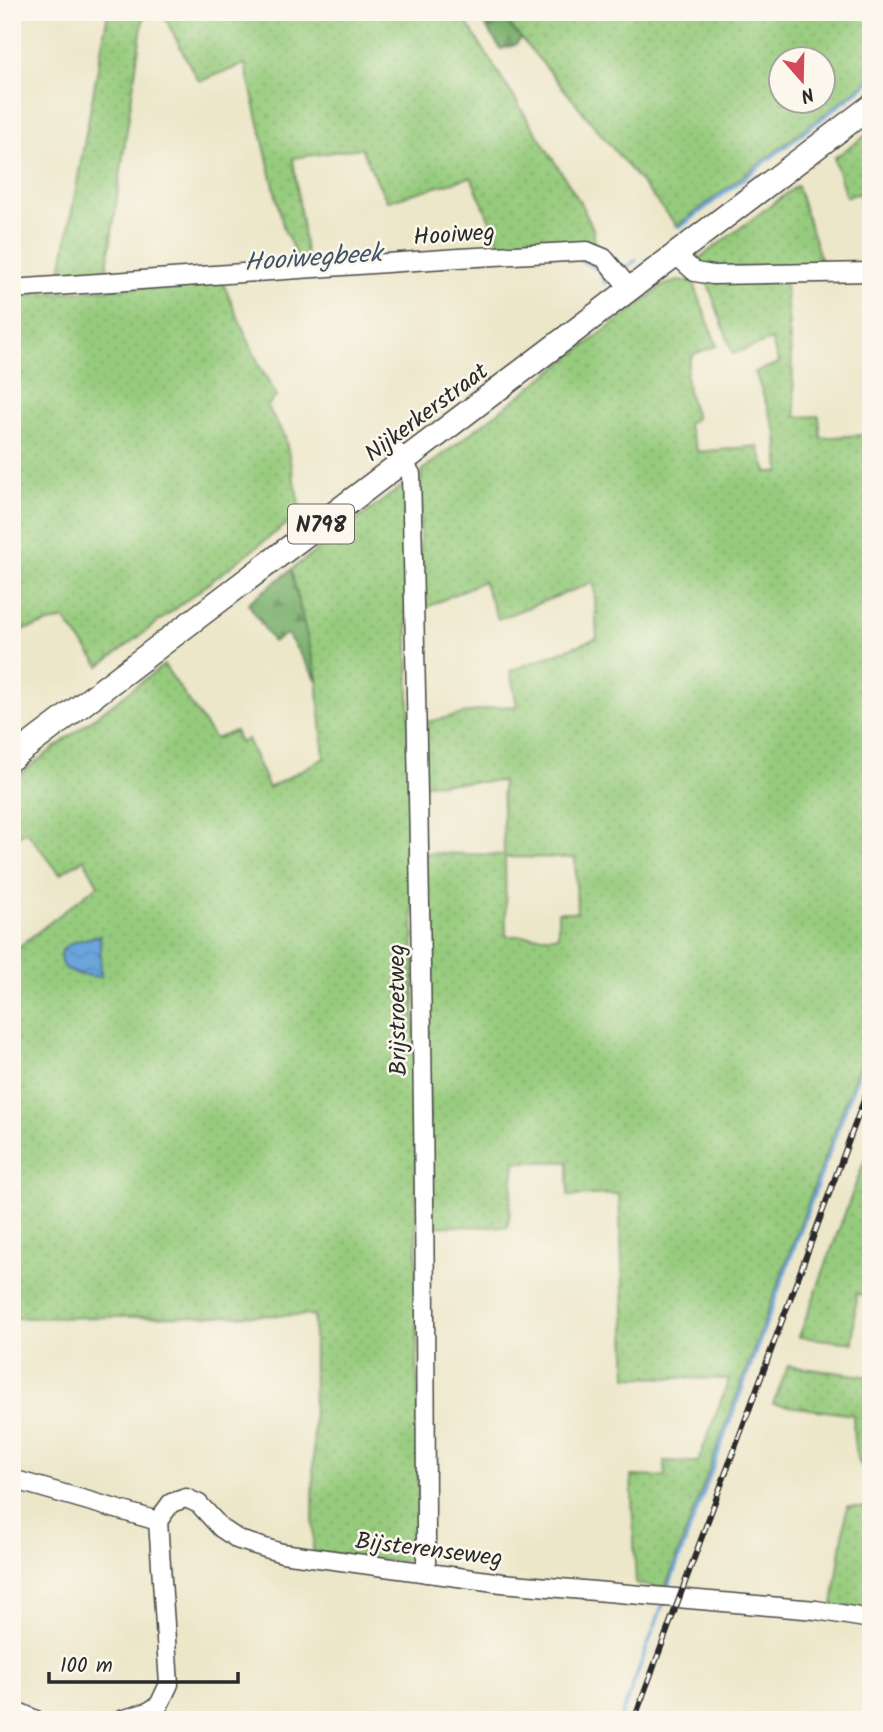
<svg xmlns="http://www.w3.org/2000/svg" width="883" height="1732" font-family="Kalam,sans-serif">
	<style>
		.green { fill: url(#green-dots); stroke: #607b54; stroke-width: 2; fill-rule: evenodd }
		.forest { fill: url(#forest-firs); stroke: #526d4c; stroke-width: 2 }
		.water { fill: url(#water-waves); stroke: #4b6883; stroke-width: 2 }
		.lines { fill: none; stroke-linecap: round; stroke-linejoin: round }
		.stream { stroke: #6ba5db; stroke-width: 3.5 }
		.minor-casing { stroke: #484743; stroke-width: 21 }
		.major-casing { stroke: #484743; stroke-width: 26 }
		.minor { stroke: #fff; stroke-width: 18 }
		.major { stroke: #fff; stroke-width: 23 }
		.rail-casing { stroke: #2b2b2b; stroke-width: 6 }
		.rail { stroke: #fbf7ec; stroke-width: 3.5; stroke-dasharray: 10; stroke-linecap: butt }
		.labels { text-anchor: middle; stroke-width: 5; stroke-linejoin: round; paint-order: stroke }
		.shield { fill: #fbf7ec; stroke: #696865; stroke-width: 2 }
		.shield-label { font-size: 23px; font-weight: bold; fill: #2b2b2b }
		.street-label { font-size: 24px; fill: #2b2b2b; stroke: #fbf7ec }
		.water-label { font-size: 26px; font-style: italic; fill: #415669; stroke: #fbf7ec }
	</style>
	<defs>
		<pattern id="green-dots" width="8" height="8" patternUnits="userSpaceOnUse" patternTransform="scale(1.75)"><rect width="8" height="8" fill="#96cb7d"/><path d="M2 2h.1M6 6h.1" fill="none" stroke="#81ae6c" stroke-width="1.8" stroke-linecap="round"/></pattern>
		<pattern id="forest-firs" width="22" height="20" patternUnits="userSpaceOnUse" patternTransform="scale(1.75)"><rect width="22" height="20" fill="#78af6c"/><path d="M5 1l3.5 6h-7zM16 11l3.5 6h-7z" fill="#638f59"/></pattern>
		<pattern id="water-waves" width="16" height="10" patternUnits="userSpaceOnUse" patternTransform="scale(1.75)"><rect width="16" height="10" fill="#6ba5db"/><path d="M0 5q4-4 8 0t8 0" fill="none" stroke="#5887b2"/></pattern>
	</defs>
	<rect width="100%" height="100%" fill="#fbf7ec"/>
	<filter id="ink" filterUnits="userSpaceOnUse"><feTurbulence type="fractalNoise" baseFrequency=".0143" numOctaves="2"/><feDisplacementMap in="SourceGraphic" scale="14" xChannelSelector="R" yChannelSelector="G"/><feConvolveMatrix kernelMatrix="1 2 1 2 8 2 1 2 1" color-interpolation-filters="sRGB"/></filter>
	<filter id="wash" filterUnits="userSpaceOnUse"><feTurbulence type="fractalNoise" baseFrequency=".00686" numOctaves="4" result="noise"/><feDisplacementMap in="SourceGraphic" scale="28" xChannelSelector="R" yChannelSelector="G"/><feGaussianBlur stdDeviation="1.57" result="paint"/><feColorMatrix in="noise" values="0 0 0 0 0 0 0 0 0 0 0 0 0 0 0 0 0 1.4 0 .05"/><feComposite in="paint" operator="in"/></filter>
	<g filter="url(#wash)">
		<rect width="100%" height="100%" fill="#ede7ca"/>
		<!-- green -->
		<g class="green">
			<path d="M108,12h36l-38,262 -46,3z"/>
			<path d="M162,12h298l120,190 13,27 2,16 -94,1 -30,-69 -84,24 -26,-53 -68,10 14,102 -7,1 -16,-31 -39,-166 -45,17 -4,-4z"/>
			<path d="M498,12h373v67l-194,147 -137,-166zM782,60h42v42h-42z"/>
			<path d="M871,132v66l-10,3 -2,-8 -13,4 -12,-39z"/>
			<path d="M797,186l26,80 -113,2 -11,-4 -2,-4z"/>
			<path d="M785,280l11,137 23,-1 2,22 50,-4v599l-206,556 -29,-5 -5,-108 34,1 -1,-16 34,1 31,-83 -102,-2 -8,-183 -51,2v-34h-53l-7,65 -77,-1 -6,-373 79,2 -2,-74 -79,3 -1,-61 73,-16 22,-1 -7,-35 87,-33 -3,-56 -96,37 -15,-38 -64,30 2,-136 3,-6 239,-183 14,-5h16l24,65 -23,8c-15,19 -4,43 2,64l-9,6 11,28 60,-6 9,26h13l-3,-38 -22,-62 24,-9 -8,-23 -38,14 -26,-73zM505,857l70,1 2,54h-19v24h-52z"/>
			<path d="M222,281l37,84 18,31 -10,10 18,31 16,76 -201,153 -36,-47 -52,14v-337z"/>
			<path d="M405,484l9,484 5,583 -3,4 -13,7 -90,-10 1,-237 -302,3v-366l86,-67 -14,-26 -24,15 -34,-43 -14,9v-60l152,-115 51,74 20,-8 5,12 7,-4 22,49 55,-30 -7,-81 -26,-107z"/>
			<path d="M871,1143l-1,153 -14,-2 -3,49 -54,-6z"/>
			<path d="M788,1366l83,11v99c-20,-13 -17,-40 -18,-61l-80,-11z"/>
			<path d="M847,1506l24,2v103l-38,-6z"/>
		</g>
		<!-- forest -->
		<g class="forest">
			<path d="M476,12h22l23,26 -6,7 -14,4z"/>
			<path d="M291,570l27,112 -31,-48 -14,8 -25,-39z"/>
		</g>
		<!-- water -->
		<path class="water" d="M100,935l1,42c-14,-2 -44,-1 -40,-22 1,-5 2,-7 6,-9 10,-7 22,-7 33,-11z"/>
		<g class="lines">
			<!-- stream -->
			<g class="stream">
				<path d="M680,227l191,-146"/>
				<path d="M580,260l20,10 5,13"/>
				<path d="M627,267l9,-7"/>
				<path d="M669,1586l202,-546"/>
				<path d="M620,1720l43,-116"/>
			</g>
		</g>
	</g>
	<g filter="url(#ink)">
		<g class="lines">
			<!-- minor casing -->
			<g class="minor-casing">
				<g id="minor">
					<path d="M676,255l19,17 18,3 158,-3"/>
					<path d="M12,289l447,-31 128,-7 17,7 27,32"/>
					<path d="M396,451l15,23c9,366 15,733 15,1099"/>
					<path d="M12,1479l146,42"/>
					<path d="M158,1521l13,-18 15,-5 13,6 22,24 18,12 43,13 220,30 314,27 55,9"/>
					<path d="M148,1712l11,-7 10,-21 -11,-163"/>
					<path d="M12,1713l11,1 13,6"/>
					<path d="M121,1720l27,-8 6,8"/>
				</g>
			</g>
			<!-- major casing -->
			<g class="major-casing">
				<path id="major" d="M12,758c287,-217 573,-435 859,-652"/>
			</g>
			<!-- minor -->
			<use href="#minor" class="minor"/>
			<!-- major -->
			<use href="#major" class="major"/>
			<!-- rail casing -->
			<g class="rail-casing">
				<path id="rail" d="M634,1720l237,-639"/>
			</g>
			<!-- rail -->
			<use href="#rail" class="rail"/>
		</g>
	</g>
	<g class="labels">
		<!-- shield labels -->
		<rect class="shield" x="288" y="504.5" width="66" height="39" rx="5"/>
		<g class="shield-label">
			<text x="321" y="532">N798</text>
		</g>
		<!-- street labels -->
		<g class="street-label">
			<text transform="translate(454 234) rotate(-4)" y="8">Hooiweg</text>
			<text transform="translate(426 412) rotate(-37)" y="8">Nijkerkerstraat</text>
			<text transform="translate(397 1010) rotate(-91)" y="8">Brijstroetweg</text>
			<text transform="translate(429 1549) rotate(7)" y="8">Bijsterenseweg</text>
		</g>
		<!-- water labels -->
		<g class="water-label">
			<text transform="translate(313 257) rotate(-4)" y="9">Hooiwegbeek</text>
		</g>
	</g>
	<!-- margin -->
	<rect width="883" height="1732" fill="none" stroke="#fbf7ec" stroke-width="42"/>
	<!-- north arrow -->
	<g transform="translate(802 80) rotate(160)"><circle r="33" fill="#fbf7ec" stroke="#a8a59f" stroke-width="2"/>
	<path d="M0-5L12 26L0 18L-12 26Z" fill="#d1495b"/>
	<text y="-10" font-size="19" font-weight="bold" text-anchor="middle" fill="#2b2b2b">N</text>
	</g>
	<!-- scale -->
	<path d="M49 1672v10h189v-10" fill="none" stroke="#2b2b2b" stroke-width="3.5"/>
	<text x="60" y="1672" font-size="21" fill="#2b2b2b" stroke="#fbf7ec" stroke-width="5" paint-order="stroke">100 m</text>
</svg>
